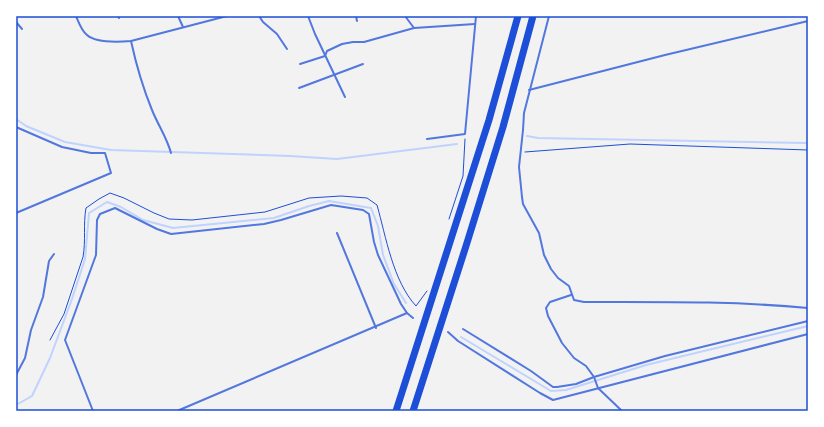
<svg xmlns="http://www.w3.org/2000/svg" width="824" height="427" font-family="'Public Sans',sans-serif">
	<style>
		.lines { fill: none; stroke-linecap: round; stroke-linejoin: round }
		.stream { stroke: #bfd3fe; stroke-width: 2 }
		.path { stroke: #1d4ed8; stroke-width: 1 }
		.service { stroke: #5277de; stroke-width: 2 }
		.motorway { stroke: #1d4ed8; stroke-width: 7 }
		.neatline { fill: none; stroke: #1d4ed8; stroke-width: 1.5 }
	</style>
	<rect width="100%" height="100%" fill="#f2f2f2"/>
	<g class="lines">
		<!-- stream -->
		<g class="stream">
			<path d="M16,119l10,7 39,16 46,8 179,6 47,3 120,-15"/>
			<path d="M527,136l11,2 270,5"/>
			<path d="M461,337l90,54 15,-1 80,-25 162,-39"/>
			<path d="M16,405l16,-9 18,-38 22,-59 13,-40 4,-46 18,-11 14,5 22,13 30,8 101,-10 35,-12 20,-5 42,7 7,18 5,29 11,29 12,19"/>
		</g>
		<!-- path -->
		<g class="path">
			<path d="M525,152l105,-8 178,6"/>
			<path d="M449,219l14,-43 2,-37"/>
			<path d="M50,340l14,-26 19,-57c3,-17 0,-32 3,-49l13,-9 11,-6 14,5 30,15 15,6 23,1 73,-8 44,-14 32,-2 26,2 10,7c9,32 16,76 39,101l11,-15"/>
		</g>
		<!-- service -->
		<g class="service">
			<path d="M76,16c3,7 5,14 11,19 9,8 32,7 44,6l96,-25"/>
			<path d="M118,16l1,2"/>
			<path d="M178,16l5,11"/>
			<path d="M259,16l4,6 14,12 10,15"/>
			<path d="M308,16l7,18 30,63"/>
			<path d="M356,16l1,5"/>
			<path d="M405,16l9,12"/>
			<path d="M549,16l-25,97 -1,17 -4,37 3,30 1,7 16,29 5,22 7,14 7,9 11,8 5,14 10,2c74,0 150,-1 224,6"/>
			<path d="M16,22l6,7"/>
			<path d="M131,41c5,23 12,47 21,69 6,15 15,28 19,43"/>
			<path d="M300,64l25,-8 2,-5 15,-7 11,-2h11l50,-14 61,-4"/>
			<path d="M299,88l64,-24"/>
			<path d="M529,90l136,-35 143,-34"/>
			<path d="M16,127l46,20 29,6h14l6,20 -95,40"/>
			<path d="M427,139l38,-5 11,-118"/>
			<path d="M337,233l39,95"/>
			<path d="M571,295l-21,7 -4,6 2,8 14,27 12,15 12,8 8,11 4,11 24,23"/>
			<path d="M463,329l68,42 22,16h4l19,-3 18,-7 71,-21 143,-35"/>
			<path d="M448,332l10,9 82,52 13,7 255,-66"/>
			<path d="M16,375l9,-17 6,-28 12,-33 6,-36 5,-7"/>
			<path d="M93,411l-28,-71 31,-85 1,-35 3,-6 15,-6 42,21 14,5 93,-10 17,-4 50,-15 32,5 6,4 5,28 4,13 23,49 6,9 6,5"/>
			<path d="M177,411l230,-98"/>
		</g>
		<!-- motorway -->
		<g class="motorway">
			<path d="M396,411l93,-291 29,-104"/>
			<path d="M413,411l53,-165 37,-119 30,-111"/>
		</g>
	</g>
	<!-- border -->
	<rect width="824" height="427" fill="none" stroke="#ffffff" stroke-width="34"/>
	<rect x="17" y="17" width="790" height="393" class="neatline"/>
</svg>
